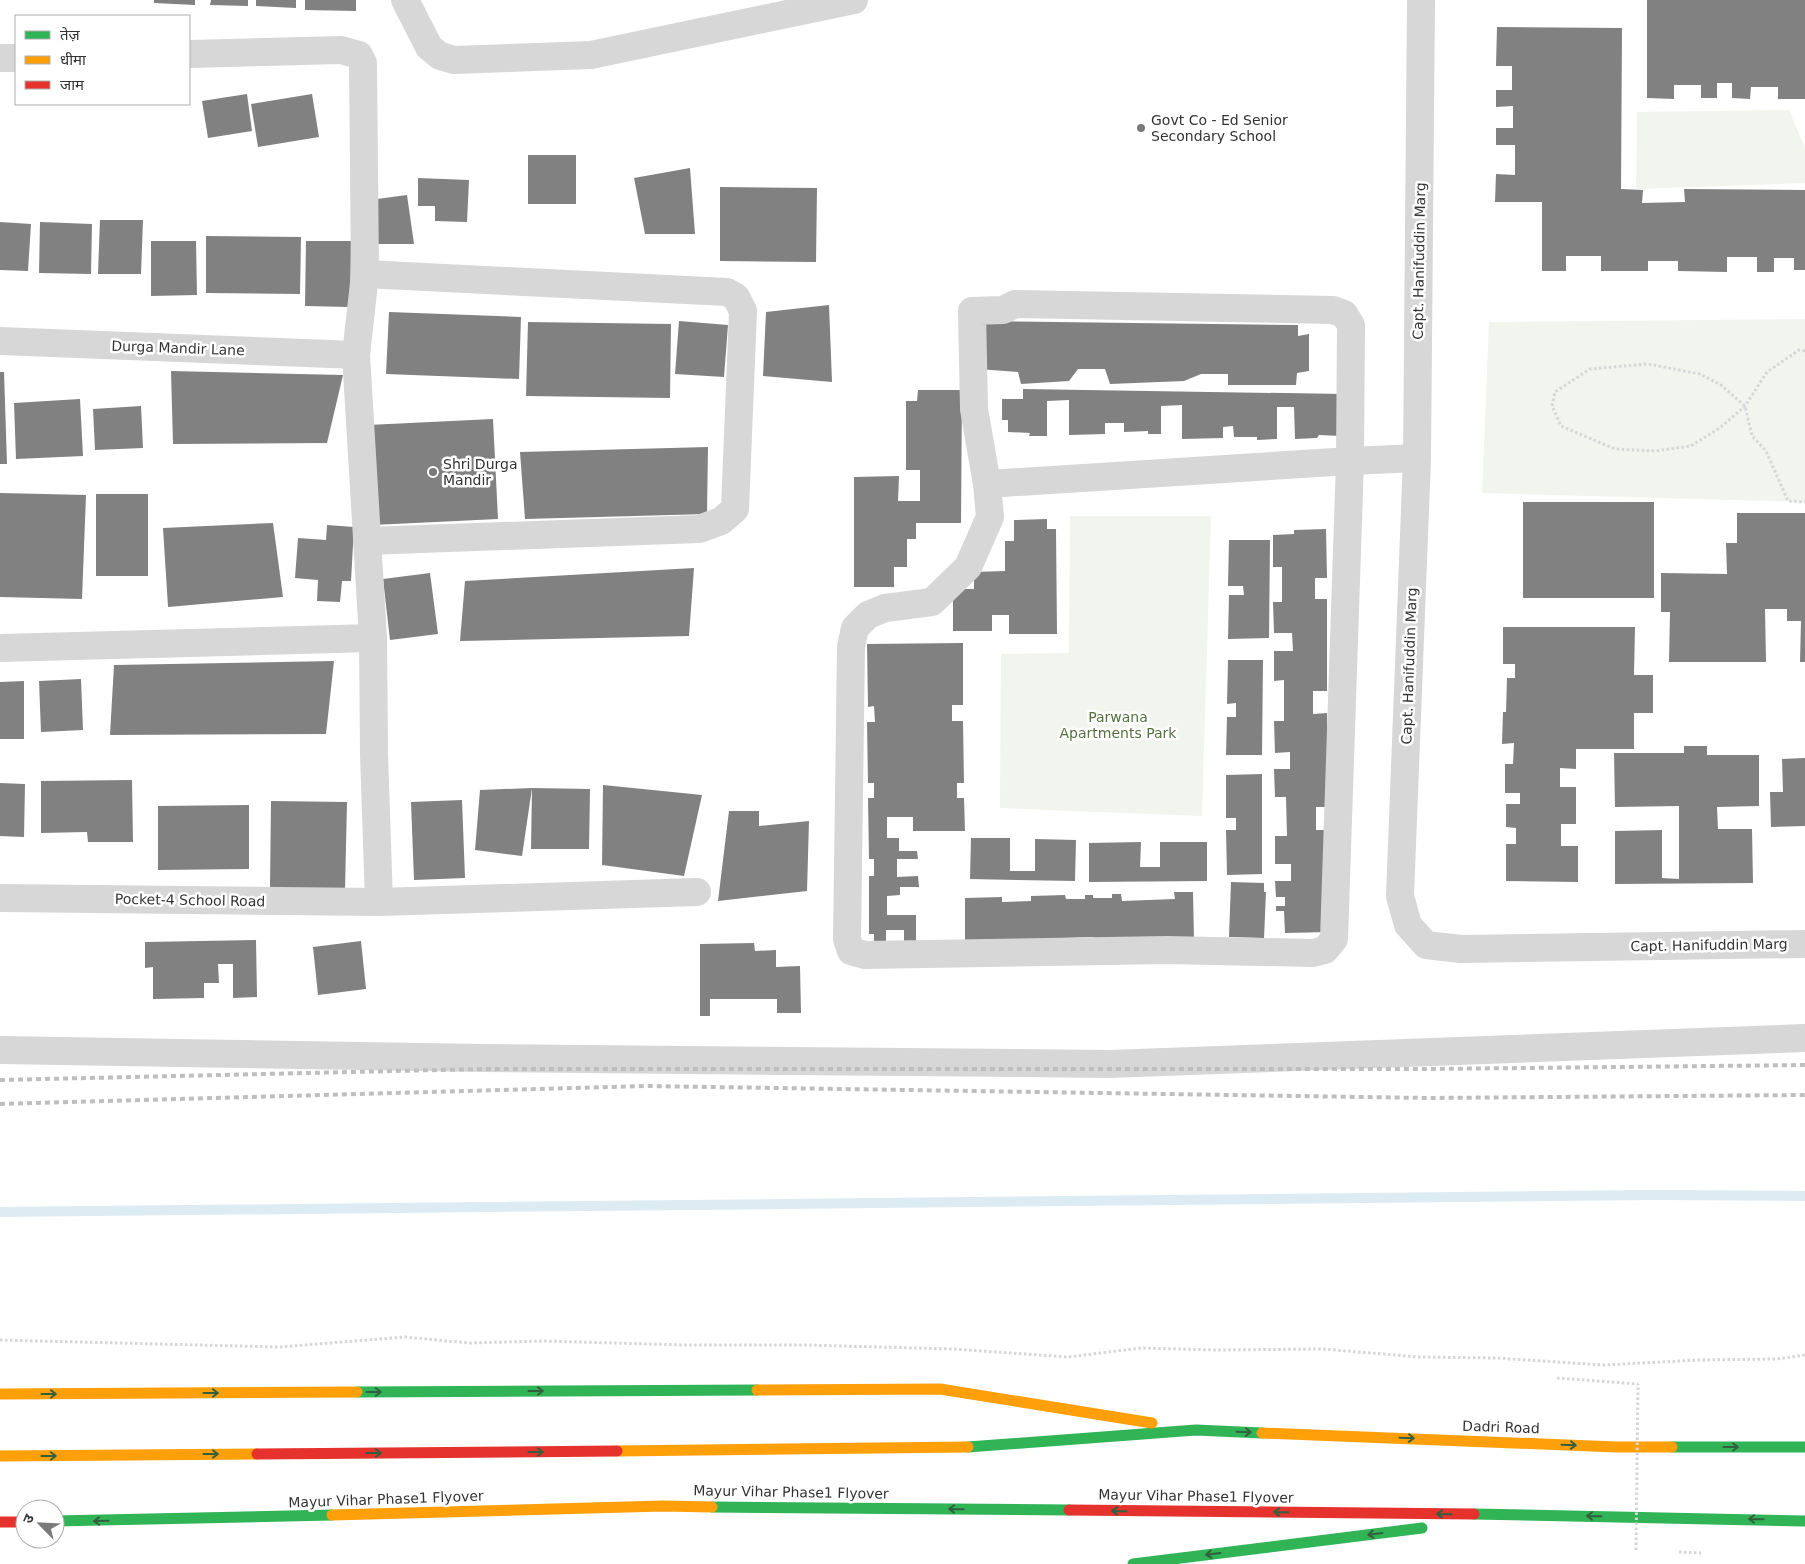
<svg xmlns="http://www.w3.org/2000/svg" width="1805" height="1564" font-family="'DejaVu Sans','Noto Sans Devanagari',sans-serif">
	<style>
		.green { fill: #f1f5ed }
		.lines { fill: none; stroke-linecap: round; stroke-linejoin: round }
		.stream { stroke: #ddebf3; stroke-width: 10 }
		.building { fill: #818181 }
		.path { stroke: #d6d6d6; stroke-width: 3; stroke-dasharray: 2.5 2.5; stroke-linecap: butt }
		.street { stroke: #d7d7d7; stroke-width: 28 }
		.fast { stroke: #30b455; stroke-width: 11 }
		.slow { stroke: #ff9f0a; stroke-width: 11 }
		.jam { stroke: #e5322d; stroke-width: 11 }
		.rail { stroke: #bebebe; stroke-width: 4; stroke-dasharray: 5 4; stroke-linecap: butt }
		.path-bridge { stroke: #d6d6d6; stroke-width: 3; stroke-dasharray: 2.5 2.5; stroke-linecap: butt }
		.oneway { stroke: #32603f }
		.poi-dot { fill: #7a7a7a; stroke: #fff; stroke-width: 2 }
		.labels { text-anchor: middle; stroke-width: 5; stroke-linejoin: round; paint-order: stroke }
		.poi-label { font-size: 14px; fill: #333; stroke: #fff; text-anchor: start }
		.street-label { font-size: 14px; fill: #333; stroke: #fff }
		.park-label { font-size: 14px; fill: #56703f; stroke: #fff }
	</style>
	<rect width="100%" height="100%" fill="#fff"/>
	<!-- green -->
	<g class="green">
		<path d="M1789,110l16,38v35l-169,6 1,-77z"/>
		<path d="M1805,319v183l-323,-9 7,-171z"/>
		<path d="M1070,516h141l-9,300 -202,-8 1,-154 68,-1z"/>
	</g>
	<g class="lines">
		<!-- stream -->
		<path class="stream" d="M0,1212l1655,-17 150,1"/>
	</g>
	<!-- building -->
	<g class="building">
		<path d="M154,0h41v5l-41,-2z"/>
		<path d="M211,0h37v6l-38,-1z"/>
		<path d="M256,0h40v8l-40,-2z"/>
		<path d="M305,0h51v11l-51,-1z"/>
		<path d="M1647,0h158v99h-27v-12h-27l-1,12 -18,-1v-15h-15v15h-16v-13h-27v14l-27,-1z"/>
		<path d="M1497,27l125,1 -1,161 22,1 -1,13 43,-1 -1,-13 121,1v80h-11v-12h-20v14h-17v-15h-30v15l-49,-1v-10h-30v10h-47v-15h-35v15h-24v-69h-47l1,-28 19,1v-30h-19v-17h17v-22l-17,1v-17h16v-24h-16z"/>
		<path d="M247,94l5,37 -44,7 -6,-37z"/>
		<path d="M312,94l7,43 -61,10 -7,-43z"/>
		<rect x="528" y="155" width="48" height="49"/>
		<path d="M690,168l5,66h-50l-11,-56z"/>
		<path d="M418,178l51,2 -2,42 -32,-1v-15h-17z"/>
		<path d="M720,187l97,1 -1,74 -96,-1z"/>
		<path d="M407,195l7,49h-37v-45z"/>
		<path d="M100,220h43l-2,54h-43z"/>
		<path d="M0,222l31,2 -3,47 -28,-1z"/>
		<path d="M40,222l52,2 -1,50 -52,-1z"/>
		<path d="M206,236l95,1 -1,57 -94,-1z"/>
		<path d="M151,241h45l1,54 -46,1z"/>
		<path d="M306,241h45l-1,66 -45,-1z"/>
		<path d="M829,305l3,77 -69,-6 3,-64z"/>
		<path d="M389,312l132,5 -2,62 -133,-5z"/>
		<path d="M679,321l49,4 -4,52 -49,-3z"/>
		<path d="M976,321l322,4v11l11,-2v37l-12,2 -1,12h-68v-11h-27l-17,7 -74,3 -5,-15h-27l-9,12 -48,3 -3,-12 -40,-3z"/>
		<path d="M528,322l143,2 -1,74 -144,-2z"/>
		<path d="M171,371l172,4 -16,68 -154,1z"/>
		<path d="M0,372h4l3,92h-7z"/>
		<path d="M1023,389l321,5 -3,42 -22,-1 -2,3 -22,1 -1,-32h-17v32l-20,1v-3h-23l-1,-11 -10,1v11l-41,1v-34l-21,1v28h-13v-3l-24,1v-9h-19v11l-36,1v-35l-22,1v35h-18l1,-3 -22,-1v-12h-6v-21h21z"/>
		<path d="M918,390h44l-1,133h-45v16h-9v28h-13v20h-40v-110l45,-1 -1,25h22v-31h-14v-69h11z"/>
		<path d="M80,399l3,57 -67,3 -2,-56z"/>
		<path d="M141,406l2,42 -48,2 -2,-41z"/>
		<path d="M493,419l5,100 -125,6 -5,-100z"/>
		<path d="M708,447l-1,67 -182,5 -5,-67z"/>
		<path d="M0,493l86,2 -4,104 -82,-2z"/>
		<rect x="96" y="494" width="52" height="82"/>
		<rect x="1523" y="502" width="131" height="96"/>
		<path d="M1737,513h68v149h-5l1,-41h-14v-12h-22l1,53h-97l1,-50h-9v-39l66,1 -1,-31h11z"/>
		<path d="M1047,519v10h9l1,105h-48v-19h-17v16h-39v-42h21v-17l31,-1v-30h9v-21z"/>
		<path d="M273,523l10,74 -115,10 -5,-79z"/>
		<path d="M327,525l27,2 -3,54h-9l-2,21 -23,-1 1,-21 -23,-2 3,-40 28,2z"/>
		<path d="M1326,529l1,49h-12v21h12v92h-14v23l14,-1 1,94h-12v23h12l2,102 -45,1 -1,-22h-8v-5h9v-9h-9l-1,-16h16v-17h-16v-28h12l-1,-39h-11l-1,-28h16v-17l-15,1 -1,-32h10v-41l-10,1v-30h19l-1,-18h-18l-1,-31h9v-35h-9v-32l21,-1v-4z"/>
		<path d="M1229,540h41l-1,98 -41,1 1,-44h15l-1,-9h-15z"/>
		<path d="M694,568l-5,68 -229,5 5,-60z"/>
		<path d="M430,573l8,61 -48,6 -7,-61z"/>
		<path d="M1503,627h132l-1,48h19v38h-19v36h-58v20l-16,-1v19h16v37h-15v22h17v36l-72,-1v-37h10v-16l-10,-1v-23h14v-11h-15v-29h8l1,-21 -12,1 1,-32h3l1,-34h8v-14h-12z"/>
		<path d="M963,643v62h-11v16h11l1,62h-7v15h7l1,33h-52v-14h-26v21h12v13h18l1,8h-21v18l21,-1 1,11h-19v8l-13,1v19h29v28h-12v-13h-18v13h-12v-9h-5v-58h5v-17h-5l-1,-61h6v-15h-6l-1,-61h8l-1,-16 -6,1 -1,-63z"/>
		<path d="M1228,660h35l-1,95h-36l1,-38h9v-14l-9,1z"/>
		<path d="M334,661l-8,73 -216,1 4,-70z"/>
		<path d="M81,679l2,51 -42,2 -2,-51z"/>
		<path d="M24,681v58h-24v-57z"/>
		<path d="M1684,746h23v9h52v51l-42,1 1,22h34l1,54 -138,1v-53l47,-1v48l17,1v-73l-64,1 -1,-54h70z"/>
		<path d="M1805,758v68l-34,1 -1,-35h13l-1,-33z"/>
		<path d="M1262,774v100l-35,1 -1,-45h10v-12h-10v-43z"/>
		<path d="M132,780l1,62h-45l-1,-10 -46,1v-52z"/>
		<path d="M0,783l25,1 -1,53 -24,-1z"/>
		<path d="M603,785l99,10 -18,81 -82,-11z"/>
		<path d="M532,788l58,1 -1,60h-58z"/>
		<path d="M532,788l-10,68 -47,-6 5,-60z"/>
		<path d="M462,800l3,78 -51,2 -3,-78z"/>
		<path d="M271,801l76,1 -2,88 -75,-2z"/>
		<path d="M249,805v64l-91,1v-64z"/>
		<path d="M729,811h30v15l50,-5 -2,70 -89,10z"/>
		<path d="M971,838h39v33h25v-32l41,1 -1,41 -105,-2z"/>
		<path d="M1141,842l-1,25h20v-25h47v39l-118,1v-39z"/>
		<path d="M1231,882l33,1v9h2l-2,46 -35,-1z"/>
		<path d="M1174,892h19l1,48 -101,1v-4l-29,1 1,5 -100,2v-47l37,-1v5l29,-1v-5l34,-1 1,4h19v-4h8v3h19v-4h9l1,7 53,-2z"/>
		<path d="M256,940l1,57 -24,1v-34h-15l1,19h-15v15l-51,1v-32l-8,1v-26z"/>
		<path d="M361,941l5,48 -48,6 -5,-48z"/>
		<path d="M754,943l1,8 21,-1v17l24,-1 1,47h-24v-14h-67v17h-10v-72z"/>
	</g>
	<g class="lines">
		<!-- path -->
		<g class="path">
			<path d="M1805,351l-6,-1 -32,22 -22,34 -24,21 -30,19 -36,5 -40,-2 -54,-23 -9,-20 3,-14 35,-23 58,-5 52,10 21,11 24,21 7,30 14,15 22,50 17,1"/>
			<path d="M0,1340l279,7 126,-10 64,6 75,-2 140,4h121l148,4 115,8 73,-9 76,2 106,-1 96,8 77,1 108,7 95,-5 78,-1 28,-4"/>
			<path d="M1557,1378l81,6"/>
			<path d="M1679,1552l22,1"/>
		</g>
		<!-- street -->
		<g class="street">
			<path d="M405,0l24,47 11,9 14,4 137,-5 263,-55"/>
			<path d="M1421,0l-4,458 -17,438 8,29 18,20 35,4 344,-5"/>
			<path d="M189,54l152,-4 18,5 4,8 2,211 -9,81 17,283 1,116 5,148"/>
			<path d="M0,58h16"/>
			<path d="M365,274l362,18 9,5 7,14 -8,198 -14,12 -22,8 -332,12"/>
			<path d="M0,341l356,14"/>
			<path d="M987,484l-13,-75 -2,-98 31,-1 12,-6 318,6 11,4 7,11 -1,136 -16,478 -9,11 -12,3 -146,-3 -302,5 -14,-4 -4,-12 4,-292 4,-19 13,-13 17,-7 47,-6 36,-35 22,-50 -3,-33 363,-23 67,-3"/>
			<path d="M0,648l373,-10"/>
			<path d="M0,898l379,4 318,-10"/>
			<path d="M0,1050l484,8 626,6 695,-26"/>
		</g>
		<!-- fast -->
		<g class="fast">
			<path d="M357,1392l400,-2"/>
			<path d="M968,1447l228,-17 66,3"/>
			<path d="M1672,1447h133"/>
			<path d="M712,1507l357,3"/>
			<path d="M1474,1514l331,7"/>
			<path d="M55,1521l277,-6"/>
			<path d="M1133,1564l289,-36"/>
		</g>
		<!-- slow -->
		<g class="slow">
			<path d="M757,1390l183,-1 212,34"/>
			<path d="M0,1394l357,-2"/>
			<path d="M1262,1433l354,14h56"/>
			<path d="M617,1451l351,-4"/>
			<path d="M0,1456l257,-2"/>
			<path d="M332,1515l331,-9 49,1"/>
		</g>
		<!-- jam -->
		<g class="jam">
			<path d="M257,1454l360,-3"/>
			<path d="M1069,1510l405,4"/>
			<path d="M0,1522h25"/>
		</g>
		<!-- rail -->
		<g class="rail">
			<path d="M0,1080l483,-11h947l375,-4"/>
			<path d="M0,1104l646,-18 781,12 378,-3"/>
		</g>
		<!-- path-bridge -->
		<path class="path-bridge" d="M1636,1550l2,-166"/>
	</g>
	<!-- one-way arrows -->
	<defs><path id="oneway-shaft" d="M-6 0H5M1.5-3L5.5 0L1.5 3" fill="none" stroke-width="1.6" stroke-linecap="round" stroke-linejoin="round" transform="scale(1.25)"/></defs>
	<g class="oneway">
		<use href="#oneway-shaft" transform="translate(536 1391)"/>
		<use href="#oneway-shaft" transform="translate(374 1392)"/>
		<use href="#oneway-shaft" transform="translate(211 1393)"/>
		<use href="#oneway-shaft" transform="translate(49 1394)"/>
		<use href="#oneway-shaft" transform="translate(1244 1432) rotate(2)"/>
		<use href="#oneway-shaft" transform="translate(1407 1438) rotate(2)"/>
		<use href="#oneway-shaft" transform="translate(1569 1445) rotate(2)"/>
		<use href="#oneway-shaft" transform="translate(1731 1447)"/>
		<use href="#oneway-shaft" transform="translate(536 1452)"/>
		<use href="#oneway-shaft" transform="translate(374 1453)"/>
		<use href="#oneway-shaft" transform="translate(211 1454)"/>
		<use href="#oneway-shaft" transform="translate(49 1456)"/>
		<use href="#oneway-shaft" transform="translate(956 1509) rotate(-179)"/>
		<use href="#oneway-shaft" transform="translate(1119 1511) rotate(-179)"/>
		<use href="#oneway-shaft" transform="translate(1281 1512) rotate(-179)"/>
		<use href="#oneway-shaft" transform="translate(1444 1514) rotate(-179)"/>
		<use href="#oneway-shaft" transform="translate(1594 1516) rotate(-179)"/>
		<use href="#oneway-shaft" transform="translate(1756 1519) rotate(-179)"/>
		<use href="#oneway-shaft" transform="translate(101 1521) rotate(179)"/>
		<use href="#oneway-shaft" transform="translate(1375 1534) rotate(173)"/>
		<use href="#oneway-shaft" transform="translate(1213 1554) rotate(173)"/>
	</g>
	<!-- markers -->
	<g class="poi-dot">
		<circle cx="1141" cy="128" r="5"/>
		<circle cx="433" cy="472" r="5"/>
	</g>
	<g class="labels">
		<!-- poi labels -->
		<g class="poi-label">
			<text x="1151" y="125">Govt Co - Ed Senior<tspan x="1151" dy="16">Secondary School</tspan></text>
			<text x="443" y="469">Shri Durga<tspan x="443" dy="16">Mandir</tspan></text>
		</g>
		<!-- street labels -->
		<g class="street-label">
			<text transform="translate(1419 261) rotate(-89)" y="5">Capt. Hanifuddin Marg</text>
			<text transform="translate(178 348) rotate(2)" y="5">Durga Mandir Lane</text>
			<text transform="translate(1409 666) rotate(-88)" y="5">Capt. Hanifuddin Marg</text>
			<text transform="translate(190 900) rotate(1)" y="5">Pocket-4 School Road</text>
			<text transform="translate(1709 945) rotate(-1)" y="5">Capt. Hanifuddin Marg</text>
			<text transform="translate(1501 1427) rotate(2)" y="5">Dadri Road</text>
			<text transform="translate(791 1492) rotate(1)" y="5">Mayur Vihar Phase1 Flyover</text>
			<text transform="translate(1196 1496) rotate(1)" y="5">Mayur Vihar Phase1 Flyover</text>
			<text transform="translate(386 1499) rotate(-2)" y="5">Mayur Vihar Phase1 Flyover</text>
		</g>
		<!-- park labels -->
		<g class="park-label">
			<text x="1118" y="722">Parwana<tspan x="1118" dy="16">Apartments Park</tspan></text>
		</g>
	</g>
	<!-- legend -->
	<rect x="15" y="15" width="175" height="90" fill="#ffffff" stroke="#adadad"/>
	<rect x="25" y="31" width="25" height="8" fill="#30b455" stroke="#adadad"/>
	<text x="60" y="40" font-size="15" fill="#333333">तेज़</text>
	<rect x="25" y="56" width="25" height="8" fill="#ff9f0a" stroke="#adadad"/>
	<text x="60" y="65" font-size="15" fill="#333333">धीमा</text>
	<rect x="25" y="81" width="25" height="8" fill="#e5322d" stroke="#adadad"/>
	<text x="60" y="90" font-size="15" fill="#333333">जाम</text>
	<!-- north arrow -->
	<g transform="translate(40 1524) rotate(294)"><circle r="24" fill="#ffffff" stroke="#adadad"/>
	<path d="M0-4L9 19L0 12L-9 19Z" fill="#7a7a7a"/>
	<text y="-8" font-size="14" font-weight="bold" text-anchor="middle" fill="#333333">उ</text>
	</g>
</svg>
